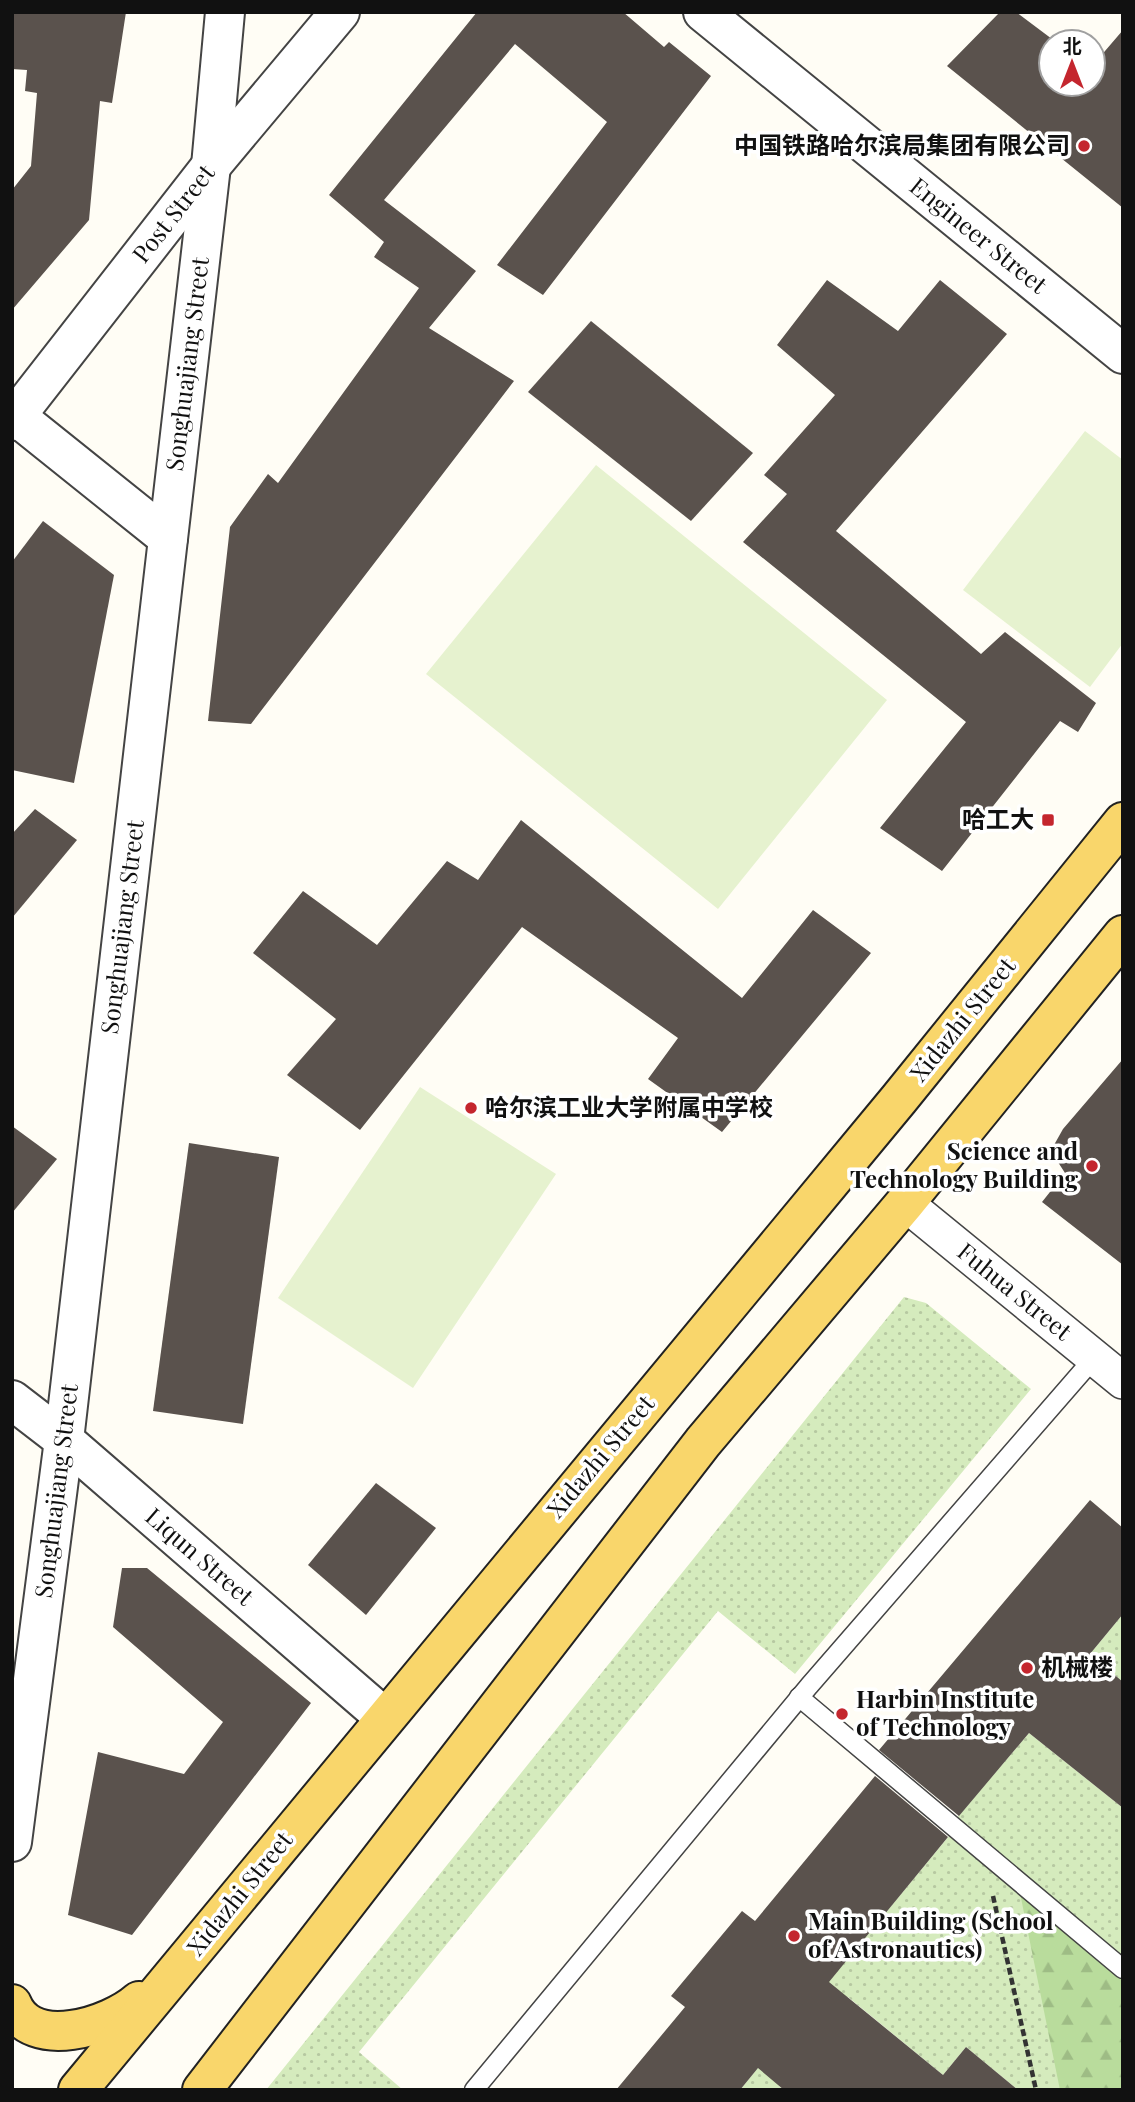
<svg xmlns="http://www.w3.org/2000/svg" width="1135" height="2102" font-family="'Playfair Display','Noto Sans SC',serif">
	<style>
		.grass { fill: url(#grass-dots) }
		.forest { fill: url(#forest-firs) }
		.pitch { fill: #e6f2cf }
		.building { fill: #5a524d }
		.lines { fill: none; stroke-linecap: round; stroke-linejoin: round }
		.service-casing { stroke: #444; stroke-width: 21 }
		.minor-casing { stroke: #444; stroke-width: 38 }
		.tertiary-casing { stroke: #444; stroke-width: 42 }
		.primary-casing { stroke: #222; stroke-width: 42 }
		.path { stroke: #333; stroke-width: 4.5; stroke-dasharray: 7 3.5; stroke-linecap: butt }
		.service { stroke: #fff; stroke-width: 18 }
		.minor { stroke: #fff; stroke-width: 35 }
		.tertiary { stroke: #fff; stroke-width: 38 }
		.primary { stroke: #f9d66b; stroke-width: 38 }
		.poi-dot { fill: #c4262e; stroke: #fff; stroke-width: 2.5 }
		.labels { text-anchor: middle; stroke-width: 7; stroke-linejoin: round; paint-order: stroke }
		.poi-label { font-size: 24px; font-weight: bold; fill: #111; stroke: #fff; text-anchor: start }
		.street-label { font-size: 24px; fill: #111; stroke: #fff }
	</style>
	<defs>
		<pattern id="grass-dots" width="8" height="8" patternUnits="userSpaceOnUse" patternTransform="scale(1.75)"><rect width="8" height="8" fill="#d5ebbd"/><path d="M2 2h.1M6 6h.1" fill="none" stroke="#b6c8a1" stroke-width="1.8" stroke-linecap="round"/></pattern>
		<pattern id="forest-firs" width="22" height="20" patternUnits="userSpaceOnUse" patternTransform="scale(1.75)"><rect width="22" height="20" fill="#b9dc9c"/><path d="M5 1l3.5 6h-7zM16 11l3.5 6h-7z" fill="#9ebc85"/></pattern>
	</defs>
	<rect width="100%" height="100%" fill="#fffdf5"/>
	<!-- grass -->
	<g class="grass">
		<path d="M904,1297l22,6 105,86 -236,285 -77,-63 -359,441 44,38h-137z"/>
		<path d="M1123,1614v68l-33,-28z"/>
		<path d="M1029,1733l94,75v149l-167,-138z"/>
		<path d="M949,1836l174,145v109h-105l-52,-43 -23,28 -95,-78h-32z"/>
		<path d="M770,2053l9,33 5,4h-44z"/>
	</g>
	<!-- forest -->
	<path class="forest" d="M1020,1893l103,88v109h-63z"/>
	<!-- pitch -->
	<g class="pitch">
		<path d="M1085,431l38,29v183l-33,44 -127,-97z"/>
		<path d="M596,465l291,235 -169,209 -292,-235z"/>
		<path d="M420,1087l136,87 -143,214 -135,-90z"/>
	</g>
	<!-- building -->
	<g class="building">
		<path d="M12,12h114l-14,91 -12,-2 -11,119 -77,90v-120l19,-24 6,-73 -12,-2 2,-21 -15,-1z"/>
		<path d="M477,12h146l41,35 5,-5 42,34 -168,219 -46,-30 110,-143 -92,-78 -131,156 92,71 -47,57 85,53 -263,343 -43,-3 22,-194 38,-53 10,9 141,-195 -45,-31 10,-15 -55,-47z"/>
		<path d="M1000,12h16l40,30h-5v42h42v-19l30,-35v178l-176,-142z"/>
		<path d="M827,280l71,51 42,-51 67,54 -171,197 145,123 24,-22 91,71 -18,29 -18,-11 -118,150 -62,-43 86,-106 -223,-180 44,-48 -23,-19 71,-80 -58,-50z"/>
		<path d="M591,321l162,132 -62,68 -163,-129z"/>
		<path d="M43,521l71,54 -40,208 -62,-13v-208z"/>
		<path d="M35,809l42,31 -65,78v-84z"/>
		<path d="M521,820l221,178 71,-88 58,43 -149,179 -74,-53 30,-41 -156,-111 -162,203 -73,-55 49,-56 -83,-66 50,-62 74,54 70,-84 31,19z"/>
		<path d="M1123,1059v206l-81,-63 23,-29 -9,-14 -2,-14 9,-16z"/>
		<path d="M12,1126l45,33 -45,54z"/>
		<path d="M189,1143l90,14 -36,267 -90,-13z"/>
		<path d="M376,1483l60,45 -70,87 -58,-50z"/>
		<path d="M1090,1500l33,28v86l-33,40 33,28v126l-94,-75 -70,83 -80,-66z"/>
		<path d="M122,1568h25l164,135 -179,232 -64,-20 30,-163 86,22 39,-52 -110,-95z"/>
		<path d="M875,1776l73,61 -119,145 114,93 23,-28 52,43h-234l-26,-22 -18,22h-124l69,-83 -14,-11 71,-85 13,10z"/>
	</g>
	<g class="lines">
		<!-- service casing -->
		<g class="service-casing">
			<g id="service">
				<path d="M799,1697l324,272"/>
				<path d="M474,2090l335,-404 285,-328"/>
			</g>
		</g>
		<!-- minor casing -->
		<g class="minor-casing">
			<path id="minor" d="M905,1203l218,178"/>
		</g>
		<!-- tertiary casing -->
		<g class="tertiary-casing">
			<g id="tertiary">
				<path d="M703,12l420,342"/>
				<path d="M12,413l156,125"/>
				<path d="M12,421l199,-255 129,-154"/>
				<path d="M12,1400l52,40 320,277"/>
				<path d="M12,1842l52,-402 147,-1274 14,-154"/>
			</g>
		</g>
		<!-- primary casing -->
		<g class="primary-casing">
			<g id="primary">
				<path d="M12,2004c19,48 99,22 127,-3"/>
				<path d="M78,2090l821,-991 224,-277"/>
				<path d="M202,2090l501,-648 202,-239 218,-268"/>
			</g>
		</g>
		<!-- path -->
		<path class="path" d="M993,1896l43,194"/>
		<!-- service -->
		<use href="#service" class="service"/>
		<!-- minor -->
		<use href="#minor" class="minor"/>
		<!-- tertiary -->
		<use href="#tertiary" class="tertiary"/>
		<!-- primary -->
		<use href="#primary" class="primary"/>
	</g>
	<!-- markers -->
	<g class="poi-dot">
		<circle cx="1084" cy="146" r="7"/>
		<rect x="1041" y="813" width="14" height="14" rx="3.5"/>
		<circle cx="471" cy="1108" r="7"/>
		<circle cx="1092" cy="1166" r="7"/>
		<circle cx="1027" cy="1668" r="7"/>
		<circle cx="842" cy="1714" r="7"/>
		<circle cx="794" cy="1936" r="7"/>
	</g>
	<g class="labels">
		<!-- poi labels -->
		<g class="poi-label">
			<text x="1070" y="154" text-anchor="end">中国铁路哈尔滨局集团有限公司</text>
			<text x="1034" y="828" text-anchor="end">哈工大</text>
			<text x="485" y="1116">哈尔滨工业大学附属中学校</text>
			<text x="1078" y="1160" text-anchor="end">Science and<tspan x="1078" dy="28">Technology Building</tspan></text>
			<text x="1041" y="1676">机械楼</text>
			<text x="856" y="1708">Harbin Institute<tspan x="856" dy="28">of Technology</tspan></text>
			<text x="808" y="1930">Main Building (School<tspan x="808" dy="28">of Astronautics)</tspan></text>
		</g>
		<!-- street labels -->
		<g class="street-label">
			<text transform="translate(174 214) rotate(-52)" y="8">Post Street</text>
			<text transform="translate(978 236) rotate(39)" y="8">Engineer Street</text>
			<text transform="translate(188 364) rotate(-83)" y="8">Songhuajiang Street</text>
			<text transform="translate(123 927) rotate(-83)" y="8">Songhuajiang Street</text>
			<text transform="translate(963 1020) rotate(-51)" y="8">Xidazhi Street</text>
			<text transform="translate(1014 1292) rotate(39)" y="8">Fuhua Street</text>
			<text transform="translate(601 1457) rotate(-50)" y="8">Xidazhi Street</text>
			<text transform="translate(57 1491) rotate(-83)" y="8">Songhuajiang Street</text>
			<text transform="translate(199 1557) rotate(41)" y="8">Liqun Street</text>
			<text transform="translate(240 1894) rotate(-51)" y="8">Xidazhi Street</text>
		</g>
	</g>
	<!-- border -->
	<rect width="1135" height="2102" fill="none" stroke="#111111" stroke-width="28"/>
	<!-- north arrow -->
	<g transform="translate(1072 63)"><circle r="33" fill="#ffffff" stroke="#a0a0a0" stroke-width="2"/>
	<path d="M0-5L12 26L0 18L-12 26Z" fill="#c4262e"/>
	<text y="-10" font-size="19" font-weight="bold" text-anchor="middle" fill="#111111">北</text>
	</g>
</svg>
